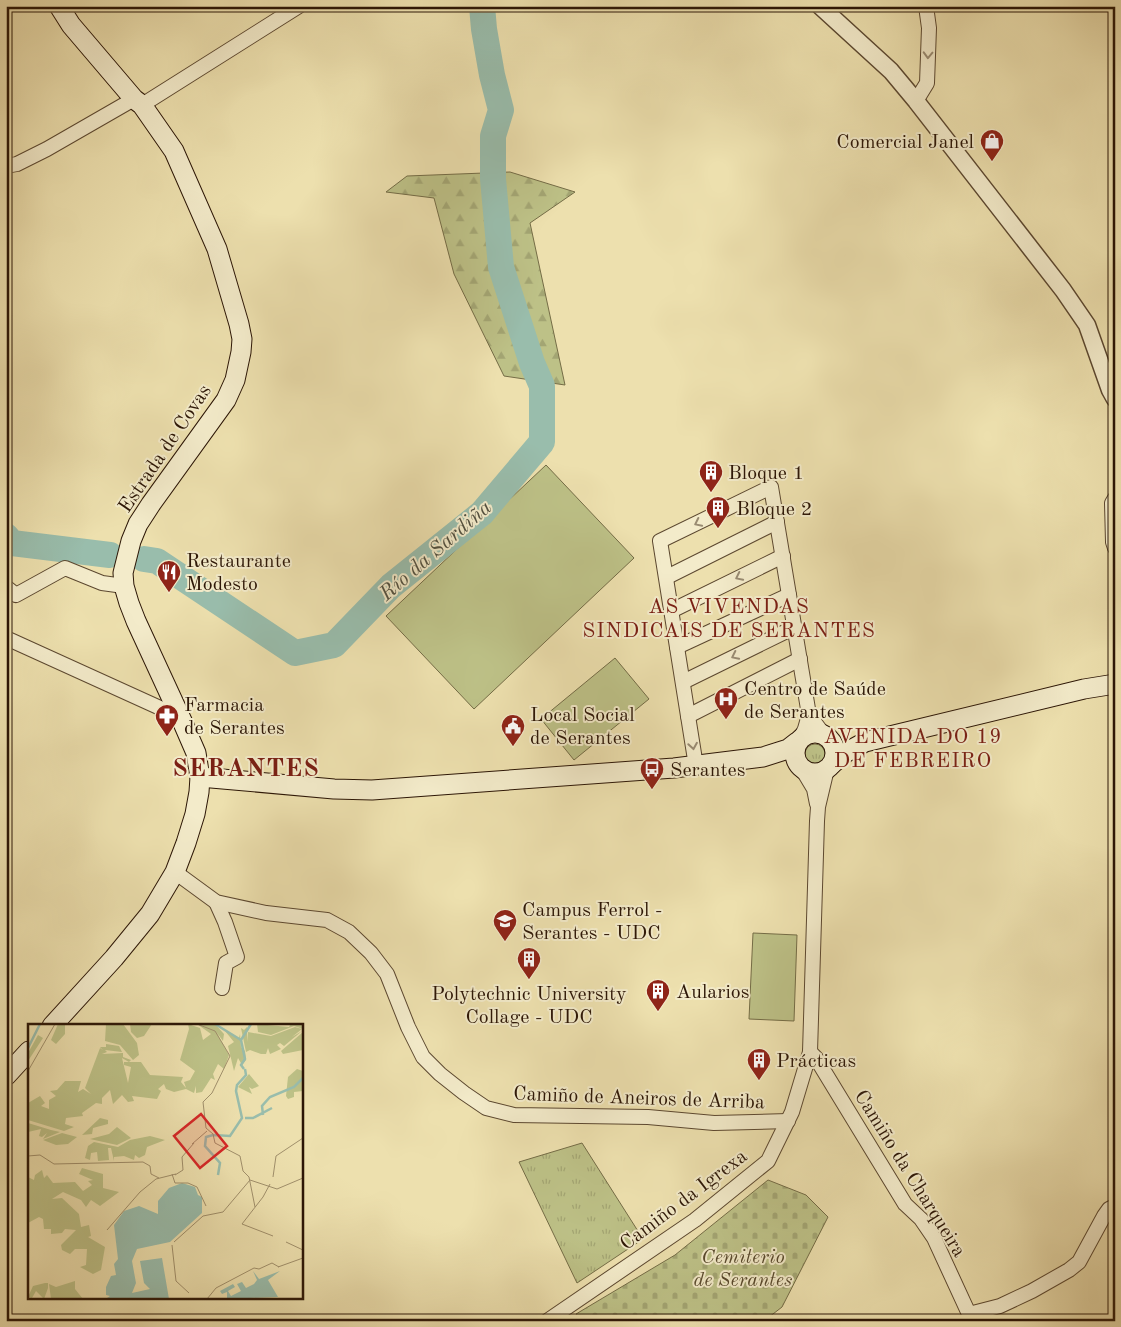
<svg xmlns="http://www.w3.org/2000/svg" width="1121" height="1327" font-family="'Old Standard TT',serif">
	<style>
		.grass { fill: url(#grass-tufts); stroke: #746c46 }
		.forest { fill: url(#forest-firs); stroke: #746c46 }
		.cemetery { fill: url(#cemetery-stones); stroke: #746c46 }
		.pitch { fill: #bdc187; stroke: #746c46 }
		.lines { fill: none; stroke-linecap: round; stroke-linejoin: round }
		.river { stroke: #99bdac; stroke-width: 26 }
		.minor-casing { stroke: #5c4830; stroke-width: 16 }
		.tertiary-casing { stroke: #5c4830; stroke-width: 19 }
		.secondary-casing { stroke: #2c1606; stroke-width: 21 }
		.minor { stroke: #f3ebca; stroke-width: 14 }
		.tertiary { stroke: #f3ebca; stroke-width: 16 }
		.secondary { stroke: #f3ebca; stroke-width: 19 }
		.oneway { stroke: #998b72 }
		.labels { text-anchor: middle; stroke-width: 4; stroke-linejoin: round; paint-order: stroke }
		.poi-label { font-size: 20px; fill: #2c1606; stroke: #f3ebca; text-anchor: start }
		.street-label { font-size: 20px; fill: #2c1606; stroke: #f3ebca }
		.park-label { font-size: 20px; font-style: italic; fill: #58492d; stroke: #f3ebca }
		.water-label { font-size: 21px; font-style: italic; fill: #525040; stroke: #f3ebca }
		.neighbourhood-label { font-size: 21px; letter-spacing: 1px; fill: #7a1f14; stroke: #f3ebca }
		.district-label { font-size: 25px; font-weight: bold; letter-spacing: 1px; fill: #7a1f14; stroke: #f3ebca }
		.inset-river { fill: none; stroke: #99bdac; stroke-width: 2.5 }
		.inset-road { fill: none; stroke: #a08f6b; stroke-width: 1 }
		.view { fill: #d62828; fill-opacity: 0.15; stroke: #d62828; stroke-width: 2.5 }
		.inset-edge { fill: none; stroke: #2c1606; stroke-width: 2.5 }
	</style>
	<defs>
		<pattern id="grass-tufts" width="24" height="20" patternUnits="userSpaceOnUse" patternTransform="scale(1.25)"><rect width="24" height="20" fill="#bdc187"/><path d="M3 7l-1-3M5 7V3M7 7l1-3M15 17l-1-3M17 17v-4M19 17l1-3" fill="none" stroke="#a3a573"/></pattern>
		<pattern id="forest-firs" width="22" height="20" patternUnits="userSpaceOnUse" patternTransform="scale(1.25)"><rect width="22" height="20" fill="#bdc187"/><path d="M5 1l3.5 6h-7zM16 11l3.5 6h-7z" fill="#a3a573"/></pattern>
		<pattern id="cemetery-stones" width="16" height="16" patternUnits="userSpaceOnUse" patternTransform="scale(1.25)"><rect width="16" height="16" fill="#bdc187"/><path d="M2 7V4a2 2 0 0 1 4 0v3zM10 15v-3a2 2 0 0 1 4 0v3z" fill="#a3a573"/></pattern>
	</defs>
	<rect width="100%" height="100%" fill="#ede0ae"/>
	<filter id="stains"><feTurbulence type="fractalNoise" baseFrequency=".004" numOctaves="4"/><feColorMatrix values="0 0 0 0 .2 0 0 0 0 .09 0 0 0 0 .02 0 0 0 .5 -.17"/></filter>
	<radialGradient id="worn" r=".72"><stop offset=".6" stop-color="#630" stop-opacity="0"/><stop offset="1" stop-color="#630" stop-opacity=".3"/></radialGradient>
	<!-- grass -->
	<g class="grass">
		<circle cx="815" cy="754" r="10"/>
		<path d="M582,1143l61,96 -66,44 -58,-121z"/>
	</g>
	<!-- forest -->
	<path class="forest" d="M510,172l65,20 -45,31 35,162 -61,-9 -50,-102 -20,-76 -48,-6 21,-16z"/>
	<!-- cemetery -->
	<path class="cemetery" d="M768,1180l38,15 22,22 -46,90 -18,14h-182l-6,-7 99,-59z"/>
	<!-- pitch -->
	<g class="pitch">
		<path d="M546,465l88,93 -160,151 -88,-93z"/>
		<path d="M615,658l34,41 -75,61 -33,-41z"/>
		<path d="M753,933l44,2 -3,86 -45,-2z"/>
	</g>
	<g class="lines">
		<!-- river -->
		<g class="river">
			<path d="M6,536l6,7 98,12"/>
			<path d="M144,559l13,2 138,92 39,-8 57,-59 91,-73 60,-71v-56l-10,-23 -31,-96 -8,-88v-43l8,-26 -9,-35 -8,-46 -2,-23"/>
		</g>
		<!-- minor casing -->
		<g class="minor-casing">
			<g id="minor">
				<path d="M916,101l11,-18 2,-55 -3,-22"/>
				<path d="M142,105l157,-99"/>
				<path d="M6,166l11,-2 30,-15 87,-50"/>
				<path d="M1115,498l-3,5 1,39 2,6"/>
				<path d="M667,577l110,-55"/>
				<path d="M6,587l10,8 49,-27 37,15 22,3"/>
				<path d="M671,611l112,-55"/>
				<path d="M6,638l174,79"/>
				<path d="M677,647l112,-52"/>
				<path d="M683,682l112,-55"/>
				<path d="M809,715l15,20"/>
				<path d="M688,716l112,-57"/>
				<path d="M696,766l-36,-225 111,-54 38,228 -4,14 -5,10"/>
				<path d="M802,769l12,20 3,15"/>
				<path d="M175,872l41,30 50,11 61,7 22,12 22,21 16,21 21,53 15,30 17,17 24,19 22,15 28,7 134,2 66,6 74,-2"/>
				<path d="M216,902l9,20 12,35 -11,6 -4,25"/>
				<path d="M810,1052l6,6 89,146 16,15 13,19 35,76 1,7"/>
				<path d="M969,1314l31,-8 32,-15 37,-21 10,-8 25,-46 5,-7 6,-3"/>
				<path d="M547,1321l148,-101 73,-59 24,-49 18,-60 7,-231 1,-14 9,-38"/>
			</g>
		</g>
		<!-- tertiary casing -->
		<g class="tertiary-casing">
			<path id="tertiary" d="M820,6l71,65 25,30 147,189 24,35 23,65 5,9"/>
		</g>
		<!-- secondary casing -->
		<g class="secondary-casing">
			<g id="secondary">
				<circle cx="815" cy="753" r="20"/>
				<path d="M832,764l13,-11 20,-11 219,-53 31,-5"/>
				<path d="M200,777l134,12 38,1 302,-22 89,-11 25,-8 9,-7"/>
				<path d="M52,1026l62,-68 36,-44 25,-42 11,-29 9,-29 4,-22 1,-15 -4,-24 -13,-30 -47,-102 -7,-18 -5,-17 -1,-13 8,-32 7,-17 13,-20 75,-104 9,-20 6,-28 1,-13 -3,-15 -22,-75 -43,-98 -32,-46 -8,-6 -63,-74 -12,-19"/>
				<path d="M6,1076l23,-25"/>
			</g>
		</g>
		<!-- minor -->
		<use href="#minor" class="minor"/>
		<!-- tertiary -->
		<use href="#tertiary" class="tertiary"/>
		<!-- secondary -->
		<use href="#secondary" class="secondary"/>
	</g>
	<!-- one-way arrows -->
	<defs><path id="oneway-chevron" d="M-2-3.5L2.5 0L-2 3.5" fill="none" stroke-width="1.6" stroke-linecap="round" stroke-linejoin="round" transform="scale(1.25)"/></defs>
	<g class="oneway">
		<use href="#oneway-chevron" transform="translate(928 55) rotate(92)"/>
		<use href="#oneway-chevron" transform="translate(698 523) rotate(154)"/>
		<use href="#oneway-chevron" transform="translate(739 577) rotate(154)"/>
		<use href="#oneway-chevron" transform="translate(735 656) rotate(154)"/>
		<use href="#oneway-chevron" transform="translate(693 746) rotate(81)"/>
	</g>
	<!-- icons -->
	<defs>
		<g id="shop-pin" transform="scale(1.25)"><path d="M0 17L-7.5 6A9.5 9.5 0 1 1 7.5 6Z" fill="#8f2418" stroke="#f3ebca"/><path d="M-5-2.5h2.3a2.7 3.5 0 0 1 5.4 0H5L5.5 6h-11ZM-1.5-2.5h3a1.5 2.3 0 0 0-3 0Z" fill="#fff"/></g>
		<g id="building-pin" transform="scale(1.25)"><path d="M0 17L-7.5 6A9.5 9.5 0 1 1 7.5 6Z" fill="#8f2418" stroke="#f3ebca"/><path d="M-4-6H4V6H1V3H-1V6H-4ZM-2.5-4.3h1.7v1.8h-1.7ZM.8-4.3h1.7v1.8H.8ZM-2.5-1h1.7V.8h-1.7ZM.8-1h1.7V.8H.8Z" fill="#fff"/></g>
		<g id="restaurant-pin" transform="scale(1.25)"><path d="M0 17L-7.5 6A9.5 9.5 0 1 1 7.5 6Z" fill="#8f2418" stroke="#f3ebca"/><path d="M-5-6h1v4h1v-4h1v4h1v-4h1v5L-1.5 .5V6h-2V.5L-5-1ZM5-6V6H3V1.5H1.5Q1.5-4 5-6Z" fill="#fff"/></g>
		<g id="hospital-pin" transform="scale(1.25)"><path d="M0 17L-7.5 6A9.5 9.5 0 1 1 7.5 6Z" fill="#8f2418" stroke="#f3ebca"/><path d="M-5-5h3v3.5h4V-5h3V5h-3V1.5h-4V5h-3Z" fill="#fff"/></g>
		<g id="pharmacy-pin" transform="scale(1.25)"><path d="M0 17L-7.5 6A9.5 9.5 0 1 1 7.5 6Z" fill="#8f2418" stroke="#f3ebca"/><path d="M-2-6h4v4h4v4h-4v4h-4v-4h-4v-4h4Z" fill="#fff"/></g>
		<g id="civic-pin" transform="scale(1.25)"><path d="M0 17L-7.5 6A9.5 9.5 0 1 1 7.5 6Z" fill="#8f2418" stroke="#f3ebca"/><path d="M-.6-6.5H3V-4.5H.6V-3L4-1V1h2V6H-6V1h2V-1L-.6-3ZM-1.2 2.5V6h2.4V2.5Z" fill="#fff"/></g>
		<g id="bus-pin" transform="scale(1.25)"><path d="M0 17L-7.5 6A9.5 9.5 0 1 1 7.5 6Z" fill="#8f2418" stroke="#f3ebca"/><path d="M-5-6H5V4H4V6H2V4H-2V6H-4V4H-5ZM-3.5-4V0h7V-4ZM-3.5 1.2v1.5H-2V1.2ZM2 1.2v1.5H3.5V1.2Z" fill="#fff"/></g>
		<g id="university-pin" transform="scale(1.25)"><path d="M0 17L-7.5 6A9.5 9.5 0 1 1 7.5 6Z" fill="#8f2418" stroke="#f3ebca"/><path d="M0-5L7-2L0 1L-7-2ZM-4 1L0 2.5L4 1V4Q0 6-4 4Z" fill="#fff"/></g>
	</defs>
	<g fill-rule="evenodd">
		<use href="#shop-pin" x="992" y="141"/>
		<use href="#building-pin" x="711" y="472"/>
		<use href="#building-pin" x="718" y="508"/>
		<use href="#restaurant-pin" x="169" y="572"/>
		<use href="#hospital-pin" x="726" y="699"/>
		<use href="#pharmacy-pin" x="167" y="716"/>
		<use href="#civic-pin" x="513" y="726"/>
		<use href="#bus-pin" x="652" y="769"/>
		<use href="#university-pin" x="505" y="921"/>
		<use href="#building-pin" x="529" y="959"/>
		<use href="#building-pin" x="658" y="991"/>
		<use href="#building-pin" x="759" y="1060"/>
	</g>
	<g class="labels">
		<!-- poi labels -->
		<g class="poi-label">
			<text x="974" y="148" text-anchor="end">Comercial Janel</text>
			<text x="728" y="479">Bloque 1</text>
			<text x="736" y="515">Bloque 2</text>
			<text x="186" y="567">Restaurante<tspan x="186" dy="23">Modesto</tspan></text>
			<text x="744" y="695">Centro de Saúde<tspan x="744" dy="23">de Serantes</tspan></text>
			<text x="184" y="711">Farmacia<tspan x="184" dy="23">de Serantes</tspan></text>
			<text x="530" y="721">Local Social<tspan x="530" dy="23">de Serantes</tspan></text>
			<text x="670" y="776">Serantes</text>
			<text x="522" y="916">Campus Ferrol -<tspan x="522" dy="23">Serantes - UDC</tspan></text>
			<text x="676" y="998">Aularios</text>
			<text x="529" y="1000" text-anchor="middle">Polytechnic University<tspan x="529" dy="23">Collage - UDC</tspan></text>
			<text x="776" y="1067">Prácticas</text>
		</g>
		<!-- street labels -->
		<g class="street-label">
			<text transform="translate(164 448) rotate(-56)" y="7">Estrada de Covas</text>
			<text transform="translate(639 1097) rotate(2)" y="7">Camiño de Aneiros de Arriba</text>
			<text transform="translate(911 1173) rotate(58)" y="7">Camiño da Charqueira</text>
			<text transform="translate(683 1199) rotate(-37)" y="7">Camiño da Igrexa</text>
		</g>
		<!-- park labels -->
		<g class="park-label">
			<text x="743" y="1263">Cemiterio<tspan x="743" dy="23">de Serantes</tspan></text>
		</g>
		<!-- water labels -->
		<g class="water-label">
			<text transform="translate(435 550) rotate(-41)" y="7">Río da Sardiña</text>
		</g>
		<!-- neighbourhood labels -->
		<g class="neighbourhood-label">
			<text x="729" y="613">AS VIVENDAS<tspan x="729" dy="24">SINDICAIS DE SERANTES</tspan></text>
			<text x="913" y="743">AVENIDA DO 19<tspan x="913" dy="24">DE FEBREIRO</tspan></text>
		</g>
		<!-- district labels -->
		<g class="district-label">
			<text x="246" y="776">SERANTES</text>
		</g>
	</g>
	<!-- overview -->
	<g transform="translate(28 1024)">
		<rect width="275" height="275" fill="#ede0ae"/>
		<path d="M30,0h7v10l-9,10 -5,-4zM78,0h17l14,19 2,12 -6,5 -13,-15 -15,-4zM102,0h22l-8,12 -7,2 -6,-6zM160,0l12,4 3,12 8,-6 -14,-10h18l9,10 -1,7 -6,-8 12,22 -5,14 -6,-5 -5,10 2,6 -4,-2 -9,14 -6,1v-7l-2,7 -8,-4 -12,3 -8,-3 -2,-5 -6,5 3,2 -4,8 -25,-3 2,5 -6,1 -6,-7 -9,9 -3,-14 -8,8v6l-6,-1 -14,10 1,3 -17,2 -1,6 9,3 -10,4 -36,-11v-17l12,-7 5,7 -4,3 8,3v-9l7,-4 -6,-5 7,-1 8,-9h16l-3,11 5,-3 8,5 -6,-6 15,-40 3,2 -3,-3h6v-3l13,2 3,6 -17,-2 2,2 -5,2 21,-1v4l8,3 -2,2 -7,-4 6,25 3,-16 -7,-2v-3h17l9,13 33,2 -2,5 5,6 -2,-6 6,-2 5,-9 -15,-11 9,-31zM229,0l32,3 1,-2 -4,-1h17v5l-9,-3 -23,9 -13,-3zM219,3v15l1,-10 23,4 24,-9 7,2 -10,8 10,-6 -18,15 -4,-3 -3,2 4,4 -11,5 -2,-6 -2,6h-5l-11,-4 -4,2 -5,-24 3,2zM197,7l14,7 1,-4 1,13 4,4 1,9 -4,5 -4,-7 -4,13 -6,-25 6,-4zM275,8v18l-20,4 -2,-3zM10,11l5,3 -15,23v-8zM275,42v25l-9,1v5l-6,2 -2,-3 2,-19 9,-8 6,2zM72,94l8,2v4l-15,4 -1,6 -10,1zM0,99l23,7 9,2 -17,7 4,-6 -5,4 -3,-1 2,-7 -13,3zM89,103l14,11 -14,7 -27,-6 19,-5zM34,109l15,4 -9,7 -12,1 -13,-5zM122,112l15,4 -18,7 -2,8 -6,3 -4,-3 -1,5 -10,-4 -10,1v4l-3,-13h-3l1,12 -11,1 -1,-9 -6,1 -1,7 -5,-2 3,-12 6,-4 24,5 12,-7zM54,144l21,6v14l16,4 -19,14 -9,-6 -5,7 -5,-7 -18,-8 -11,7 10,-1 17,16 2,13 8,-2 2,11 -3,1 17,10 -4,23 -8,4 -13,-7 6,-2 1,-16h-12l-5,5 -8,-4 -1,-5 15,-15 -11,-1 -3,4 -11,1v-5h-7l-1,-10 -4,-2 -11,6v-46l6,3 1,-5 7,-5 2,8 3,-3 6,8 22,-1 8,9 9,-6 -4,-4 5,-1 -14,-6zM47,257v8l8,10h-32l-2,-15 7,3zM17,259h3v5l-4,11 -8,-8 -4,7 -4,-1 5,-11z" fill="#bdc187"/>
		<path d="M221,50l10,12 -7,3 -3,-2 3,7 -14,-7z" fill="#bdc187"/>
		<path d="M154,159l13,4 3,8 4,2v16l-32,29 -33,7 -5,12 4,22 -4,10 18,-4 -6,-6 -4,-22 22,-3 7,41 -62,-1 3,-2 -4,-1v-8l5,-11 5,-1 -2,-11 4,-5 -4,-34 10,-14 15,-5 19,8v-13l11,-13zM225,247l6,8 21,-8 -12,9 10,17 -51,2v-7l-5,2 -2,-3 13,-7 2,3 -7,4 3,5 10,-5 -4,-7 5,-2 4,6 8,-4 3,-4z" fill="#99bdac"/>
		<path class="inset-river" d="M187,0l26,16M213,16l4,19 -4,6 3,4M213,16l10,-16M0,24l12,-24M235,91l-1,-9 8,-9 24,-10 9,-9M217,94h8l19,-10M185,111l17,1 12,-18 -6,-27 1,-6 9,-10 -1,-6M185,111l-7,2 -1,9 15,17 -2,12"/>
		<path class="inset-road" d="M169,0l18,7 15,25 -18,37 -9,9 3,26 7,6 2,9 25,13 3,15 6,6 6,30M0,47l27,-47M164,120l15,-13M0,132l12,-1 14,9 89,-2 7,4 1,8 8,4M144,150l3,9h13l9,4 9,19M147,151l8,-5 -1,-13 12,-14M245,153l3,-21 27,-18M242,160l-7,13 -21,27 31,12M79,206l33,-38 16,-13 20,-5M146,218l29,-26 20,-4 27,-32 27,9 26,-11M258,218l17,8M144,221l4,36 13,12M250,243l25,-9M231,245l13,-6 7,4M179,275l9,-11 38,-20 5,1"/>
		<path class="view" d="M173,90l26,32 -27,22 -26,-32z"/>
		<rect width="275" height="275" class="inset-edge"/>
	</g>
	<!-- margin -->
	<rect width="1121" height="1327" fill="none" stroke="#ede0ae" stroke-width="25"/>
	<rect x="8" y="8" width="1106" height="1312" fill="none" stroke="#2c1606" stroke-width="2.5"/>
	<rect x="12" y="12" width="1096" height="1302" fill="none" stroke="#2c1606"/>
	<rect width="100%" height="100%" filter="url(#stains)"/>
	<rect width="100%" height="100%" fill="url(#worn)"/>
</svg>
